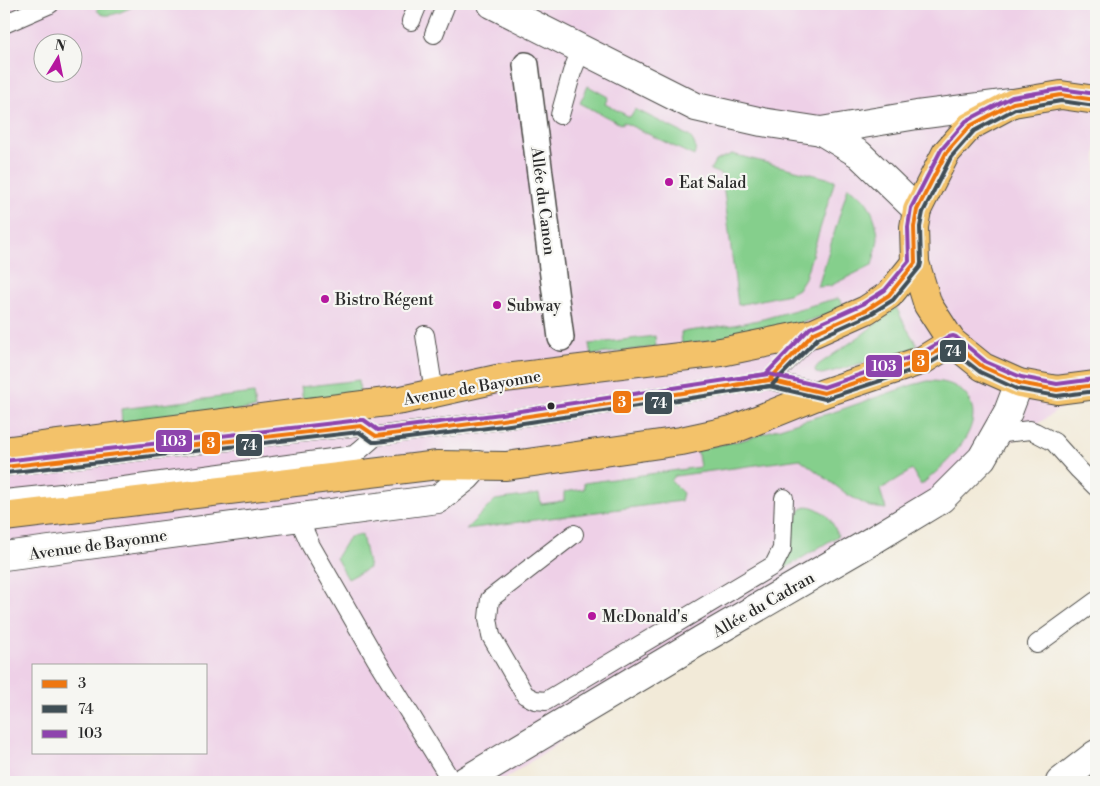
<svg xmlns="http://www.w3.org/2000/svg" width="1100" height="786" font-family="'Libre Bodoni',serif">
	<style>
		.built { fill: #eed0e7; fill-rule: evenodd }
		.green { fill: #85cf8c; stroke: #587d5c }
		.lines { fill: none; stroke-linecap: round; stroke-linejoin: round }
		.service-casing { stroke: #494845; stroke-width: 20 }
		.pedestrian-casing { stroke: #494845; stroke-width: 28 }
		.minor-casing { stroke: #494845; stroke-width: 30 }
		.tertiary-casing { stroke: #494845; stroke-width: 30 }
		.primary-casing { stroke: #494845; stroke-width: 30 }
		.service { stroke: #fff; stroke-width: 18 }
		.pedestrian { stroke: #fff; stroke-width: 25 }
		.minor { stroke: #fff; stroke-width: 28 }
		.tertiary { stroke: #fff; stroke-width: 28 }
		.primary { stroke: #f3c26a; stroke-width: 28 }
		.bus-1-casing { stroke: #f6f6f2; stroke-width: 8 }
		.bus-2-casing { stroke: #f6f6f2; stroke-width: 8 }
		.bus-3-casing { stroke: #f6f6f2; stroke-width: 8 }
		.bus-1 { stroke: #e71; stroke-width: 4 }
		.bus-2 { stroke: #3f4e55; stroke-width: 4 }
		.bus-3 { stroke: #8e44ad; stroke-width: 4 }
		.poi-dot { fill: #b5179e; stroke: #f6f6f2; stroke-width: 2 }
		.bus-dot { fill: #2b2b2b; stroke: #f6f6f2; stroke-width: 2 }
		.labels { text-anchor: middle; stroke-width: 4.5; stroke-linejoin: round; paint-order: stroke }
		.poi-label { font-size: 16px; fill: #2b2b2b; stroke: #f6f6f2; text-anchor: start }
		.street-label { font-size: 16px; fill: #2b2b2b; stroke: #f6f6f2 }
		.line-badge { stroke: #f6f6f2; stroke-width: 2 }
		.badge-label { font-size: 14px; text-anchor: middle; font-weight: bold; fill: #fff }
	</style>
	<rect width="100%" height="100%" fill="#f6f6f2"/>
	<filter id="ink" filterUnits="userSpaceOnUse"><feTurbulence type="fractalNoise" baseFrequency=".02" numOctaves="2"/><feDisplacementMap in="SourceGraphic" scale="10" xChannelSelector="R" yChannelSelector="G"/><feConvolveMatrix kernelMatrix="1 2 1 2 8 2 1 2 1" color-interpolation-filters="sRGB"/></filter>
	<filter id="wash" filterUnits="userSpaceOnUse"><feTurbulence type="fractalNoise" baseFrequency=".0096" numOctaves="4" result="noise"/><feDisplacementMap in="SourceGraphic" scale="20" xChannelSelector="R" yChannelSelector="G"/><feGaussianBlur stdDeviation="1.12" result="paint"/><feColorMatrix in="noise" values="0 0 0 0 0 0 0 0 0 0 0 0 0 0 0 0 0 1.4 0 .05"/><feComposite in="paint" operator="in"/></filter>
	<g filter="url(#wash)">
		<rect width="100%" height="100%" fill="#f2ead8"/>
		<!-- built -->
		<path class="built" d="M4,4h1092v381l-596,397h-496zM42,42h30v30h-30zM34,665h172v87h-172z"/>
		<!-- green -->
		<g class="green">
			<path d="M100,4h39c-11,4 -34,19 -42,6z"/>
			<path d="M588,86l20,11 -3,7 25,13 5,-8 54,27c6,6 8,12 5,20l-71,-34 -1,3 -42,-22z"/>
			<path d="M732,154l103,26 -30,98 -7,11 -9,5 -51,11 -16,-130 -12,-5 5,-9z"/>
			<path d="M848,187c5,4 12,7 16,12 8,9 14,27 14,40 -1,9 -4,18 -6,26l-42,21 -12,1z"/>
			<path d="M838,298l8,10 -35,12 -43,11 -86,14 -1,-13 53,-7 29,-6z"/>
			<path d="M896,307l10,20 11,18 -4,4 -79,22 -12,3 -6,-1 -1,-4 3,-4 45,-31z"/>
			<path d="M655,336l1,11 -65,8 -2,-11z"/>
			<path d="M359,380l1,15 -57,7 -2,-15z"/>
			<path d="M928,381c14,0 26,2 36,12 29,31 -20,73 -43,92l-9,-15 -32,20 6,19 -16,-2 -22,-12 -48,-36 -125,17 -4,5 12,12 -2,8 -215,28 29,-29 44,-6 2,10 23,-3v-9l20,-3v-6l116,-16 -3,-18 46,-9 52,-17 36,-10 81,-28z"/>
			<path d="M254,393l2,15 -134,17 -1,-16z"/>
			<path d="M809,506c17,5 23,13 29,30l-56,34 14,-52 5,-9z"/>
			<path d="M362,535l7,33 -21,11 -12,-21 13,-21z"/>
		</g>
	</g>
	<g filter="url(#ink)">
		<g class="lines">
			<!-- service casing -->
			<g class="service-casing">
				<g id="service">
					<path d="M411,21l7,-17"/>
					<path d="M4,24l46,-20"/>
					<path d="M434,34l12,-30"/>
					<path d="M560,115l12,-43 9,-22"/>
					<path d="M425,335l9,58"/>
					<path d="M769,380l45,-46"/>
					<path d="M996,434l34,-4 5,2 19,10 25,28 17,17"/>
					<path d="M4,467l357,-41 15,10"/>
					<path d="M4,499l105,-11 245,-33 22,-19 126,-16 267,-40 55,13"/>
					<path d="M298,517l13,29 65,113 76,123"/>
					<path d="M574,534l-84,65 -2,19 3,18 34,59 10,5 11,1 228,-136 8,-16 2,-51"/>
					<path d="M1037,644l59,-43"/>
				</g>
			</g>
			<!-- pedestrian casing -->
			<g class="pedestrian-casing">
				<path id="pedestrian" d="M526,65l35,273"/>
			</g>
			<!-- minor casing -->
			<g class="minor-casing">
				<g id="minor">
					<path d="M4,556l434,-57 28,-22 11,-12"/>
					<path d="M463,782l240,-143 167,-97 71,-43 41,-41 26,-46 11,-29"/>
					<path d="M1060,782l36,-28"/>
				</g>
			</g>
			<!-- tertiary casing -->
			<g class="tertiary-casing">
				<g id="tertiary">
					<path d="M492,4l204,103 66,15 59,9 96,-16 94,-12"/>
					<path d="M821,131l38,23 58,56"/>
				</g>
			</g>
			<!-- primary casing -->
			<g class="primary-casing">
				<g id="primary">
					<path d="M1096,100l-35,-5 -48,8 -43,23 -24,27 -29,57 -3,17 1,36 13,42 24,37 31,25 36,16 38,7 39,-5"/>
					<path d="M4,451l398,-51 95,-21 224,-27 93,-19 52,-23 23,-15 26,-32"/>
					<path d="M4,517l434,-52 68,1 175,-25 51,-11 92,-37 99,-33 29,-18"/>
				</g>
			</g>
			<!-- service -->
			<use href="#service" class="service"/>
			<!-- pedestrian -->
			<use href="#pedestrian" class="pedestrian"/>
			<!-- minor -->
			<use href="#minor" class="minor"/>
			<!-- tertiary -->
			<use href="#tertiary" class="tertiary"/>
			<!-- primary -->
			<use href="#primary" class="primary"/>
			<!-- bus-1 casing -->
			<g class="bus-1-casing">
				<g id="bus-1">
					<path d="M734,385l35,-5 55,13 99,-33 29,-18 31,25 36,16 38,7 39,-5"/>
					<path d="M4,467l357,-41 15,10 126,-16 267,-40 45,-47 52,-23 23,-15 26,-32 -1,-36 3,-17 29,-57 24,-27 43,-23 48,-8 35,5"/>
				</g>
			</g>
			<!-- bus-2 casing -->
			<g class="bus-2-casing">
				<g id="bus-2">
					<path d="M735,391l34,-5 56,13 100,-33 27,-16 28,22 37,17 40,7 39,-5"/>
					<path d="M5,473l354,-41 14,10h4l126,-16 268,-40 47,-48 51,-23 24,-15 27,-33 1,-4 -1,-36 3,-15 28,-55 23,-26 41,-22 46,-8 34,5"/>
				</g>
			</g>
			<!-- bus-3 casing -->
			<g class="bus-3-casing">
				<g id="bus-3">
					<path d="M733,379l36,-5 55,13 96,-33 29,-17 4,-1 3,1 30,25 35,15 36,7 38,-5"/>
					<path d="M4,461l356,-41h4l14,10 123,-16 265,-40 44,-46 53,-24 22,-14 24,-29 -1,-34 3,-19 30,-58 25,-29 46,-24 49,-8 35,5"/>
				</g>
			</g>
			<!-- bus-1 -->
			<use href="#bus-1" class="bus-1"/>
			<!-- bus-2 -->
			<use href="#bus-2" class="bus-2"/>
			<!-- bus-3 -->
			<use href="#bus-3" class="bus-3"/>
		</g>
	</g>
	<!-- markers -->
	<g class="poi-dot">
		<circle cx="669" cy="182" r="5"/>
		<circle cx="325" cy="299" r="5"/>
		<circle cx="497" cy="305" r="5"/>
		<circle cx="592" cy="616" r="5"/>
	</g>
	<circle class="bus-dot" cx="551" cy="406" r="4.5"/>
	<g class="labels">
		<!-- poi labels -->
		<g class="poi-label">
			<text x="679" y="188">Eat Salad</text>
			<text x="335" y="305">Bistro Régent</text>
			<text x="507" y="311">Subway</text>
			<text x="602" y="622">McDonald's</text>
		</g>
		<!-- street labels -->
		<g class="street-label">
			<text transform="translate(544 201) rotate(83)" y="6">Allée du Canon</text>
			<text transform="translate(472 387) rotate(-10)" y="6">Avenue de Bayonne</text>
			<text transform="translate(98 544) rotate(-8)" y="6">Avenue de Bayonne</text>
			<text transform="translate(763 604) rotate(-30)" y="6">Allée du Cadran</text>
		</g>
	</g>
	<g class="line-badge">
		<rect x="939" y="339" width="28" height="24" rx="5" fill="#3f4e55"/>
		<rect x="911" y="349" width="19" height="24" rx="5" fill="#e71"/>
		<rect x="865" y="354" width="38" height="24" rx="5" fill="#8e44ad"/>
		<rect x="612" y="390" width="20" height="24" rx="5" fill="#e71"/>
		<rect x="644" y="391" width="29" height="24" rx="5" fill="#3f4e55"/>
		<rect x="155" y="429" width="38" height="24" rx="5" fill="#8e44ad"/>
		<rect x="201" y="431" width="20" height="24" rx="5" fill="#e71"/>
		<rect x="235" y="433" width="28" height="24" rx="5" fill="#3f4e55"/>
	</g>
	<g class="badge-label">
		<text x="953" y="356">74</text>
		<text x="921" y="366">3</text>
		<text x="884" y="371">103</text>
		<text x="622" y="407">3</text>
		<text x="659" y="408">74</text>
		<text x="174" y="446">103</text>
		<text x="211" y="448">3</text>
		<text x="249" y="450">74</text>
	</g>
	<!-- margin -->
	<rect width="1100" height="786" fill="none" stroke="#f6f6f2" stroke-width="20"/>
	<!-- legend -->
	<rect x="32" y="664" width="175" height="90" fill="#f6f6f2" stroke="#a5a5a2"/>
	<rect x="42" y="680" width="25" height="8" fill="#ee7711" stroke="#a5a5a2"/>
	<text x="78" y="688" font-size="15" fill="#2b2b2b">3</text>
	<rect x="42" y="705" width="25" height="8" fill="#3f4e55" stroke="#a5a5a2"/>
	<text x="78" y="714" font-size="15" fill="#2b2b2b">74</text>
	<rect x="42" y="730" width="25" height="8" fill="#8e44ad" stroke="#a5a5a2"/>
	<text x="78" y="738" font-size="15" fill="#2b2b2b">103</text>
	<!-- north arrow -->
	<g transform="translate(58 58) rotate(10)"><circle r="24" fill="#f6f6f2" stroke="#a5a5a2"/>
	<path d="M0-4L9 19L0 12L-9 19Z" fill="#b5179e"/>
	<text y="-8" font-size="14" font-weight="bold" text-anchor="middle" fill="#2b2b2b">N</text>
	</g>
</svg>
